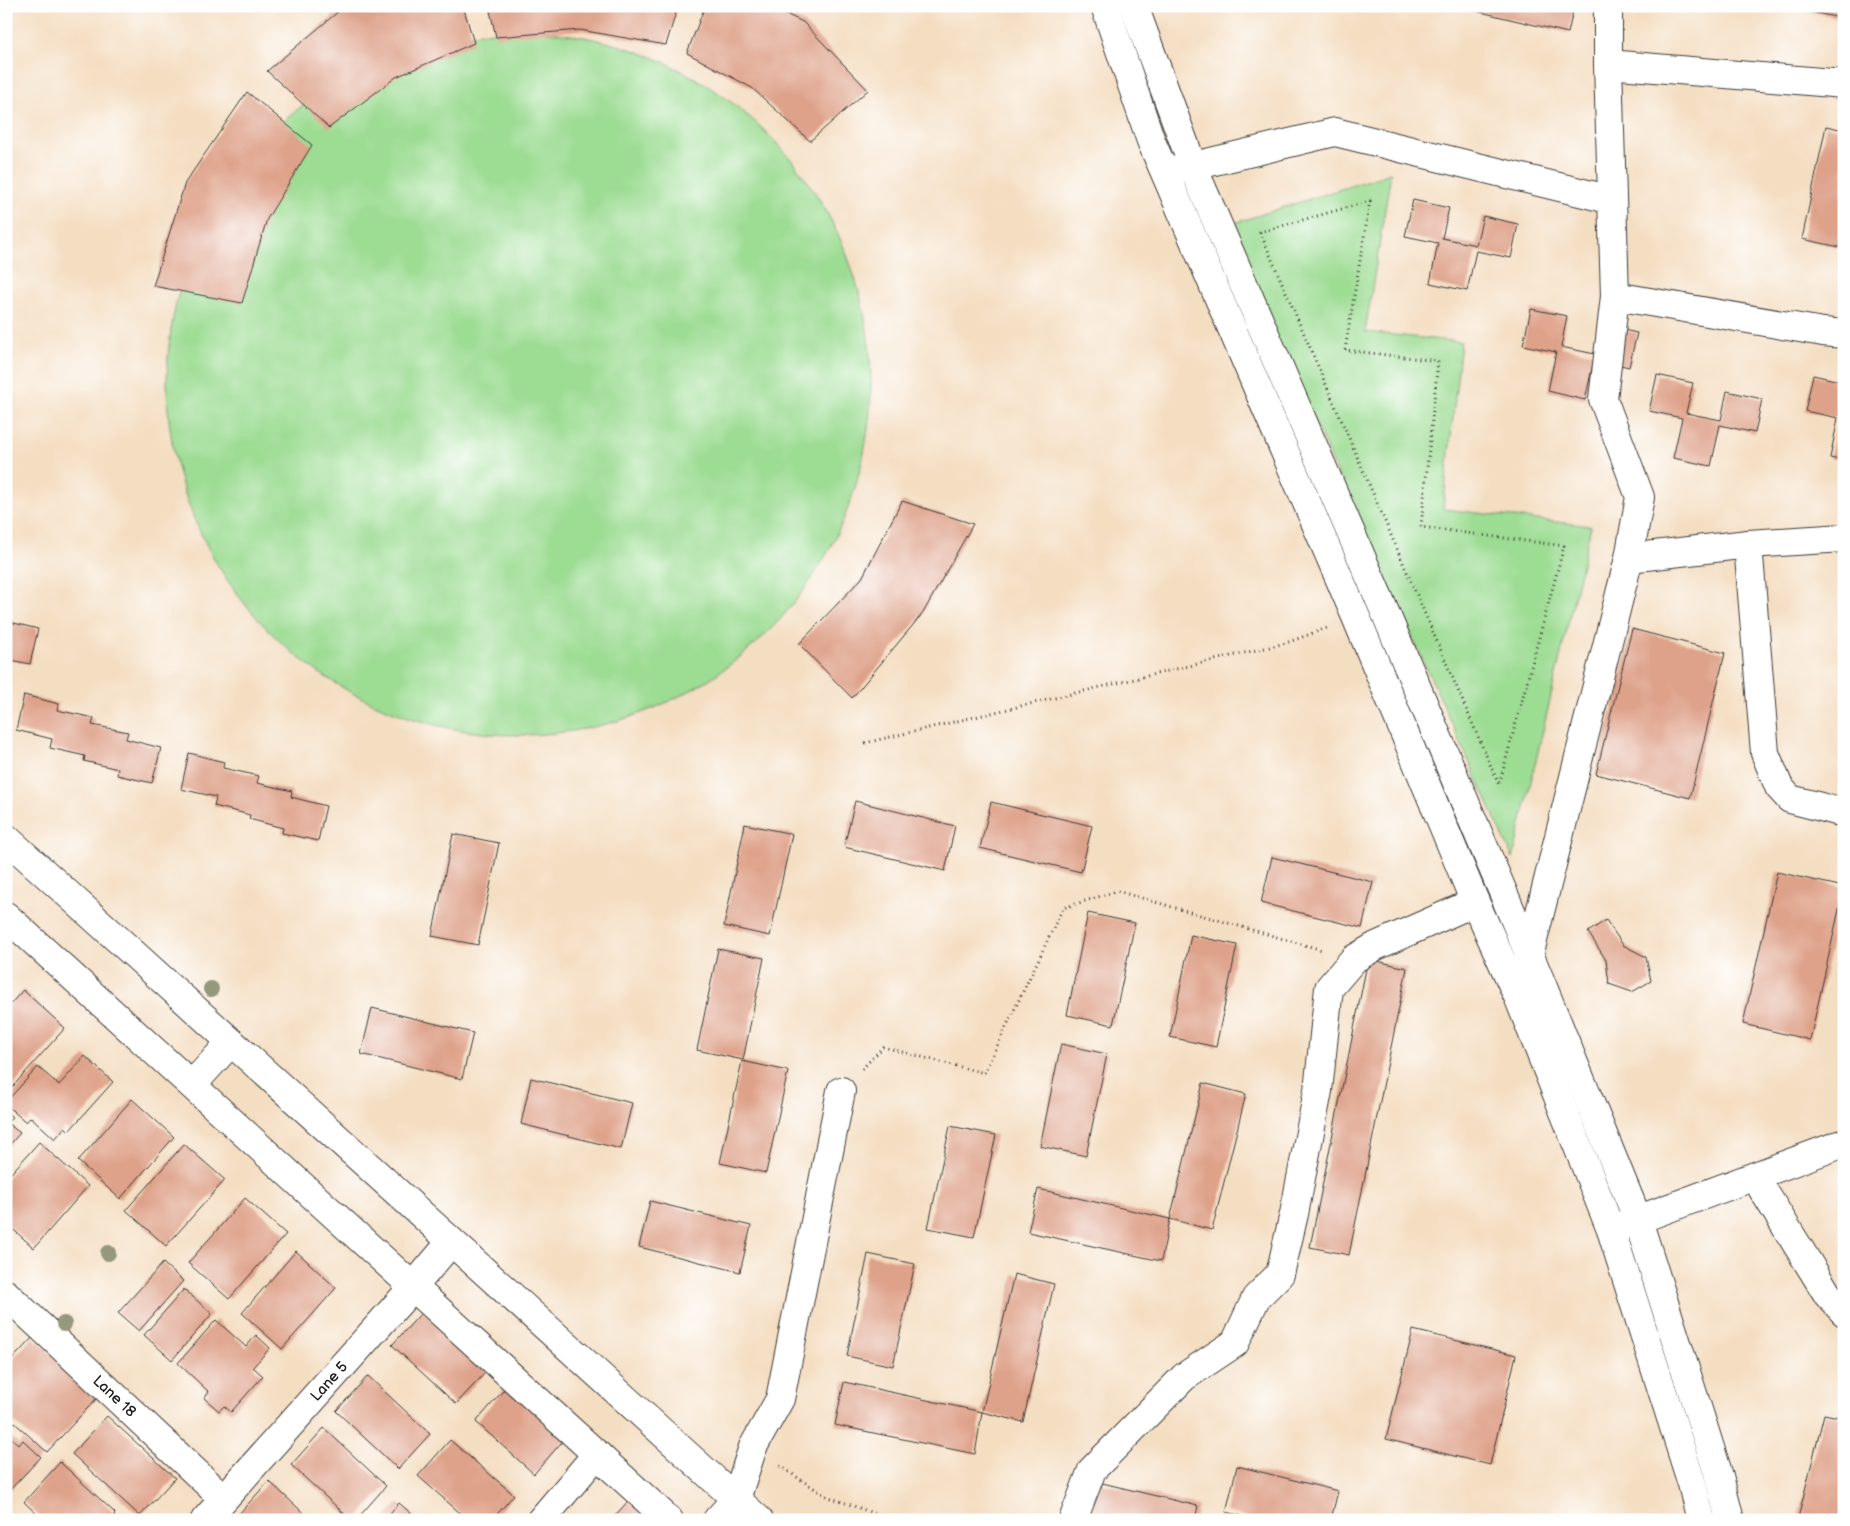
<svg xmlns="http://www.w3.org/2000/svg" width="1850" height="1526" font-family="'Balsamiq Sans',sans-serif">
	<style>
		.green { fill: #9cdc93; stroke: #5c7c58 }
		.building { fill: #dea189 }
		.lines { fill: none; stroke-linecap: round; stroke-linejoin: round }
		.minor-casing { stroke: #3c3935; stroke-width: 30 }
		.tertiary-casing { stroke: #3c3935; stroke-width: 30 }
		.path { stroke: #3c3935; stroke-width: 3; stroke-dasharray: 1 4; stroke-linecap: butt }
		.minor { stroke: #fff; stroke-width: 28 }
		.tertiary { stroke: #fff; stroke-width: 28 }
		.tree { fill: #96987e }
		.labels { text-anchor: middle; stroke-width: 4.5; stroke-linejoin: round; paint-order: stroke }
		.street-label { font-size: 15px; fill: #1c1c1c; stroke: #fff }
	</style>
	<rect width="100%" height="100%" fill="#fff"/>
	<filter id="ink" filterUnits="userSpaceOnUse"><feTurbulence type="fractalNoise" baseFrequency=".02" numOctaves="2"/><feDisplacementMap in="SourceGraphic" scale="10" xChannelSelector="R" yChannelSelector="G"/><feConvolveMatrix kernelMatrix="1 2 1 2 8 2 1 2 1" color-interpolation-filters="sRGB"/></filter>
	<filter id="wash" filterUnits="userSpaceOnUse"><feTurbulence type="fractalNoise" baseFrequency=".0096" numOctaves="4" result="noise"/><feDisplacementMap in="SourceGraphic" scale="20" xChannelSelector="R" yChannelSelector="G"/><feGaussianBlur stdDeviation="1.12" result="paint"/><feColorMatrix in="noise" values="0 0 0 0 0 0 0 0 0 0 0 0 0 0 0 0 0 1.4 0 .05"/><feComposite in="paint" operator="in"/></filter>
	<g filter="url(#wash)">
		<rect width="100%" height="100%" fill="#f4dec2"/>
		<!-- green -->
		<g class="green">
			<circle cx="519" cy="383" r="352"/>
			<path d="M1391,173l-26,159 96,10 -18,167 148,17 -78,332 -288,-632z"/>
		</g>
		<g id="blocks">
			<!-- building -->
			<g class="building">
				<path d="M345,6h118l11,37 -78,34 -67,51 -62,-57z"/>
				<path d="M489,6h189l-12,39 -86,-15 -84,7z"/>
				<path d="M705,6h63l35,16 65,68 -58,51 -58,-53 -65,-35z"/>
				<path d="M1464,6h110l-6,27 -104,-25z"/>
				<path d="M1791,6h53v13l-54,-12z"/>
				<path d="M247,92l65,53 -45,74 -25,84 -89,-17 32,-103z"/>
				<path d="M1826,126l18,4v118l-42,-9z"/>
				<path d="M1413,200l36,8 -7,30 34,7 7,-29 35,8 -7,34 -35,-7 -9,40 -37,-8 8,-40 -33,-7z"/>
				<path d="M1531,309l36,7 -6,31 34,7 6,-29 36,8 -8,34 -35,-8 -9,41 -37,-9 8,-39 -33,-7z"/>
				<path d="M1657,375l36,8 -7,30 35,7 6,-29 35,8 -7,34 -35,-8 -9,41 -38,-8 9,-40 -33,-7z"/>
				<path d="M1813,375l31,7v79l-14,-3 8,-40 -33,-7z"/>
				<path d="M902,501l71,23 -50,89 -71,85 -53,-54 63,-66z"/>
				<path d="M6,621l32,8 -8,35 -24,-5z"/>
				<path d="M1632,629l93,24 -35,145 -94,-24z"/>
				<path d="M24,695l35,9 -2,6 37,8 -2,7 36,7 -2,7 35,9 -9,35 -35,-8 1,-6 -34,-8 1,-5 -35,-8 2,-9 -36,-9z"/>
				<path d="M189,753l35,9 -1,6 36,8 -2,7 35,8 -1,6 35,9 -8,35 -36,-8 1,-5 -34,-9 1,-4 -36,-9 2,-9 -35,-8z"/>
				<path d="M855,801l100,25 -10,45 -101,-24z"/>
				<path d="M991,802l101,24 -11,46 -101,-24z"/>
				<path d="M745,824l47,10 -22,102 -46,-10z"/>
				<path d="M453,834l46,9 -21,102 -46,-9z"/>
				<path d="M1272,857l101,25 -11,46 -101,-25z"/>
				<path d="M1777,872l67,15 -34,153 -67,-16z"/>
				<path d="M1088,913l47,10 -22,102 -46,-10z"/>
				<path d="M1606,920l17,25 23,12 5,24 -19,11 -23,-8 -3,-24 -18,-28z"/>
				<path d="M1191,935l46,10 -21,102 -46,-10z"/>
				<path d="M718,949l46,9 -21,102 -46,-10z"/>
				<path d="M1368,959l39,9 -58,287 -39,-8z"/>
				<path d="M23,990l42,38 -59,66v-85z"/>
				<path d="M372,1008l101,25 -11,46 -101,-25z"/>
				<path d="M1061,1044l46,10 -21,102 -46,-10z"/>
				<path d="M85,1056l28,26 -44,49 -4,-4 -10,12 -24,-22 -5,5 -20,-17v-3l32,-35 21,18z"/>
				<path d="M742,1061l46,10 -22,102 -46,-10z"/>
				<path d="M531,1078l101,25 -11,46 -100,-25z"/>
				<path d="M1203,1083l43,11 -34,136 -42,-11z"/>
				<path d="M132,1099l42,38 -54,62 -42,-38z"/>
				<path d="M6,1112l6,5 -5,6 13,10 -14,16z"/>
				<path d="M950,1126l46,9 -22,102 -46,-9z"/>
				<path d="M39,1142l49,44 -54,62 -28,-25v-44z"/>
				<path d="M184,1144l41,36 -59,66 -40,-36z"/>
				<path d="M1038,1189l132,30 -9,42 -133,-29z"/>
				<path d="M245,1198l41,36 -57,65 -41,-36z"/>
				<path d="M650,1201l101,25 -11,46 -101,-25z"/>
				<path d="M296,1251l40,37 -54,61 -40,-36z"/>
				<path d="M868,1254l47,10 -22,102 -46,-10z"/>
				<path d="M163,1263l20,18 -44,50 -21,-18z"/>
				<path d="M1014,1274l40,10 -31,138 -41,-10 -7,42 -140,-29 9,-43 138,30z"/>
				<path d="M184,1289l28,25 -40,46 -28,-25z"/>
				<path d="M423,1311l64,60 -31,33 -64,-59z"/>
				<path d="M216,1320l30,27 10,-12 14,13 -17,19 10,9 -32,36 -7,-6 -5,5 -15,-13 5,-6 -31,-29z"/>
				<path d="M1413,1330l103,25 -26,110 -104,-26z"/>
				<path d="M33,1337l65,60 -51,55 -41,-37v-49z"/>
				<path d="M368,1376l62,58 -32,35 -62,-58z"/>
				<path d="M508,1385l59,51 -33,38 -58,-52z"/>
				<path d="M1824,1414l20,4v102h-38l-8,-2z"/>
				<path d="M107,1416l68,62 -35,38 -68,-62z"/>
				<path d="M324,1428l62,58 -30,34h-5l-60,-55z"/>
				<path d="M6,1433l13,12 4,-5 18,17 -35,37z"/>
				<path d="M450,1440l64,55 -22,25h-24l-50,-44z"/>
				<path d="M60,1462l55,51 -1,3 4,4h-75l-19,-18z"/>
				<path d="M1237,1466l101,25 -7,29h-72l-33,-8z"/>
				<path d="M269,1481l42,39h-72l-3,-3z"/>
				<path d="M1098,1482l100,24 -3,14h-106z"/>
				<path d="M630,1499l24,21h-43z"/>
				<path d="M399,1503l20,17h-35z"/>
			</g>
		</g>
	</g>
	<g filter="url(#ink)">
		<use href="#blocks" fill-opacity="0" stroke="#3c3935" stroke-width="1"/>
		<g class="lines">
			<!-- minor casing -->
			<g class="minor-casing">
				<g id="minor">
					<path d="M1608,64l236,20"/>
					<path d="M1169,172l166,-40 277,68"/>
					<path d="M1615,296l208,36 21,2"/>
					<path d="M1748,544l17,209 14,34 11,12 54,14"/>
					<path d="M1629,558l119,-14 96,-6"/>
					<path d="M1526,968l103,-410 11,-61 -37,-98 12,-103 -7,-232v-58"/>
					<path d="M1755,1177l73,118 16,17"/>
					<path d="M1615,1228l229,-85"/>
					<path id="s1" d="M6,1294l217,204"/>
					<path id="s2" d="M205,1520l208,-233 38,-45"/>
					<path d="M541,1520l56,-66"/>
					<path d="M717,1520l19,-21 17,-52 27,-48 61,-308"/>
					<path d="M1073,1520l19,-50 92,-93 51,-34 21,-45 24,-24 14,-60 24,-123 11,-103 25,-29 22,-13 99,-44"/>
				</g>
			</g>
			<!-- tertiary casing -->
			<g class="tertiary-casing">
				<g id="tertiary">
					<path d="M1105,6l46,135 14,32 191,444 119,285 44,97 92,231 81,254 9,36"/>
					<path d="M1134,6l59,161 189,438 156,370 100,245 80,253 12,47"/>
					<path d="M6,838l753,682"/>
					<path d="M6,916l663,604"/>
					<path d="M192,1085l39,-43"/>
				</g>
			</g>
			<!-- path -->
			<g class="path">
				<path d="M1370,201l-25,149 93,11 -17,166 143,19 -65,239 -239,-553z"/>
				<path d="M865,743l421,-100 41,-15"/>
				<path d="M862,1069l21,-22 101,26 79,-165 54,-17 205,59"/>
				<path d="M780,1466l46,30 61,22 14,2"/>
			</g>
			<!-- minor -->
			<use href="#minor" class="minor"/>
			<!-- tertiary -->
			<use href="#tertiary" class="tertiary"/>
		</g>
		<!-- trees -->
		<g class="tree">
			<circle cx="211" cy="989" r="8"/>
			<circle cx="108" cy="1253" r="8"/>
			<circle cx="64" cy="1324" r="8"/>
		</g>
	</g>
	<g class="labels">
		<!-- street labels -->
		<g class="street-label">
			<text dy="5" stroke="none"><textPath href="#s2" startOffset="186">Lane 5</textPath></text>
			<text dy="5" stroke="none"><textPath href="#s1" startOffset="149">Lane 18</textPath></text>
		</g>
	</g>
	<!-- margin -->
	<rect width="1850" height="1526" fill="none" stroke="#fff" stroke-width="25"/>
</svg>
